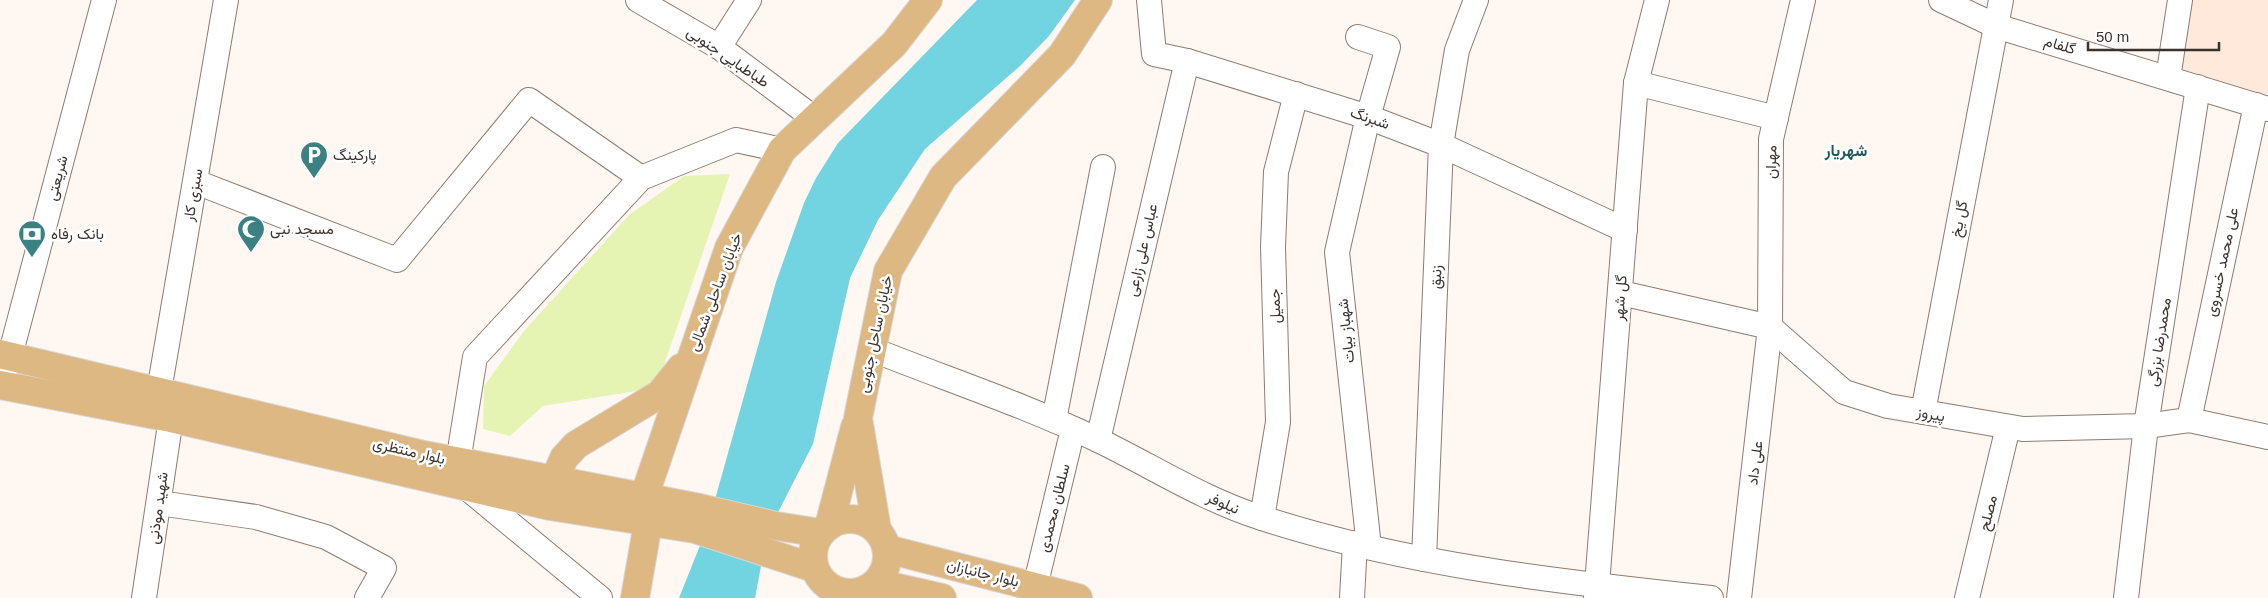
<svg xmlns="http://www.w3.org/2000/svg" width="2268" height="598" font-family="Arial,Vazirmatn,sans-serif">
	<style>
		.built { fill: #fee9da }
		.green { fill: #e5f4b2 }
		.water { fill: #71d4e0 }
		.lines { fill: none; stroke-linecap: round; stroke-linejoin: round }
		.minor-casing { stroke: #8d7c70; stroke-width: 26 }
		.major-casing { stroke: #d8d6d5; stroke-width: 30 }
		.minor { stroke: #fff; stroke-width: 24 }
		.major { stroke: #ddb883; stroke-width: 28 }
		.labels { text-anchor: middle; stroke-width: 5; stroke-linejoin: round; paint-order: stroke }
		.street-label { font-size: 15px; fill: #3a322d; stroke: #fff }
		.poi-label { font-size: 15px; fill: #3a322d; stroke: #fff; text-anchor: start }
		.neighbourhood-label { font-size: 16px; font-weight: bold; fill: #1c5857; stroke: #fff }
	</style>
	<rect width="100%" height="100%" fill="#fff7f2"/>
	<!-- built -->
	<path class="built" d="M2188,0h80v95l-93,-28z"/>
	<!-- green -->
	<path class="green" d="M730,174l-66,191 -11,20 -17,6 -93,15 -33,30 -27,-7 1,-43 40,-55 105,-116 55,-39z"/>
	<!-- water -->
	<path class="water" d="M977,0h98l-26,36 -28,29 -96,84 -47,71 -28,58 -37,166 -40,78 -8,23 -10,53h-76l28,-70 69,-246 28,-79 12,-25 22,-35z"/>
	<g class="lines">
		<!-- minor casing -->
		<g class="minor-casing">
			<g id="minor">
				<path d="M638,0l81,47 96,72"/>
				<path d="M1149,0l5,54 33,7 181,56 73,28 184,85"/>
				<path d="M1941,0l55,26 272,83"/>
				<path d="M1358,37l30,10 -20,70 -31,135 32,295"/>
				<path d="M719,47l30,-47"/>
				<path d="M2168,78l12,-78"/>
				<path d="M1636,83l140,35"/>
				<path d="M196,182l201,78 132,-160 112,78"/>
				<path d="M1621,293l149,34 74,65 44,14 135,23 123,-3 43,-6 79,17"/>
				<path d="M871,349c75,30 154,56 227,91 54,26 106,60 164,78 144,47 299,64 449,80"/>
				<path d="M0,383l10,-27 94,-356"/>
				<path d="M159,391l67,-391"/>
				<path d="M1923,412l78,-412"/>
				<path d="M1054,420l49,-253"/>
				<path d="M2189,420l67,-315"/>
				<path d="M1098,440l89,-379"/>
				<path d="M458,462l17,-105 166,-179 95,-38 46,10"/>
				<path d="M467,488l133,110"/>
				<path d="M159,503l97,14 70,20 58,31 -17,30"/>
				<path d="M1262,518l16,-96 -5,-175 3,-75 20,-78"/>
				<path d="M1424,559l17,-414 16,-95 19,-50"/>
				<path d="M1035,587l38,-158"/>
				<path d="M144,598l27,-180"/>
				<path d="M1352,598l3,-55"/>
				<path d="M1596,598l40,-515 21,-83"/>
				<path d="M1739,598l31,-271 1,-188 32,-139"/>
				<path d="M1967,598l41,-171"/>
				<path d="M2126,598l20,-172 52,-339"/>
			</g>
		</g>
		<!-- major casing -->
		<g class="major-casing">
			<g id="major">
				<path d="M0,354l424,101 276,53 76,18 45,7"/>
				<path d="M0,385l171,33 379,88 145,23 119,39"/>
				<path d="M644,497l85,-249 53,-98 112,-106 34,-44"/>
				<path d="M551,499l3,-18 10,-23 12,-13 84,-51 21,-26"/>
				<circle cx="850" cy="556" r="37"/>
				<path d="M829,526l26,-99"/>
				<path d="M877,530l-19,-112 30,-147 55,-94 119,-122 36,-55"/>
				<path d="M887,549l191,49"/>
				<path d="M635,598l13,-75"/>
				<path d="M879,598l-3,-15 66,15"/>
			</g>
		</g>
		<!-- minor -->
		<use href="#minor" class="minor"/>
		<!-- major -->
		<use href="#major" class="major"/>
	</g>
	<!-- icons -->
	<defs>
		<g id="parking-pin" transform="scale(1.4375)"><path d="M0 17L-7.5 6A9.5 9.5 0 1 1 7.5 6Z" fill="#398281" stroke="#fff"/><path d="M-3.5-5.5H1a3.5 3.5 0 0 1 0 7H-1V5.5H-3.5ZM-1-3.4V-.6H.8a1.4 1.4 0 0 0 0-2.8Z" fill="#fff"/></g>
		<g id="mosque-pin" transform="scale(1.4375)"><path d="M0 17L-7.5 6A9.5 9.5 0 1 1 7.5 6Z" fill="#398281" stroke="#fff"/><path d="M3.5-4.9A6 6 0 1 0 3.5 4.9A5 5 0 1 1 3.5-4.9Z" fill="#fff"/></g>
		<g id="bank-pin" transform="scale(1.4375)"><path d="M0 17L-7.5 6A9.5 9.5 0 1 1 7.5 6Z" fill="#398281" stroke="#fff"/><path d="M-6-4H6V4H-6ZM0-2.3a2.3 2.3 0 1 0 0 4.6a2.3 2.3 0 1 0 0-4.6Z" fill="#fff"/></g>
	</defs>
	<g fill-rule="evenodd">
		<use href="#parking-pin" x="314" y="155"/>
		<use href="#mosque-pin" x="251" y="229"/>
		<use href="#bank-pin" x="32" y="234"/>
	</g>
	<g class="labels">
		<!-- street labels -->
		<g class="street-label">
			<text transform="translate(2060 45) rotate(17)" y="5">گلفام</text>
			<text transform="translate(728 57) rotate(34)" y="5">طباطبایی جنوبی</text>
			<text transform="translate(1370 118) rotate(19)" y="5">شبرنگ</text>
			<text transform="translate(1771 162) rotate(-89)" y="5">مهران</text>
			<text transform="translate(57 178) rotate(-75)" y="5">شریعتی</text>
			<text transform="translate(193 195) rotate(-80)" y="5">سبزی کار</text>
			<text transform="translate(1959 219) rotate(-79)" y="5">گل یخ</text>
			<text transform="translate(1142 250) rotate(-77)" y="5">عباس علی زارعی</text>
			<text transform="translate(2222 262) rotate(-78)" y="5">علی محمد خسروی</text>
			<text transform="translate(1436 277) rotate(-88)" y="5">زنبق</text>
			<text transform="translate(715 292) rotate(-69)" y="5">خیابان ساحلی شمالی</text>
			<text transform="translate(1620 298) rotate(-86)" y="5">گل شهر</text>
			<text transform="translate(1275 306) rotate(-92)" y="5">جمیل</text>
			<text transform="translate(1346 331) rotate(-96)" y="5">شهباز بیات</text>
			<text transform="translate(875 334) rotate(-78)" y="5">خیابان ساحل جنوبی</text>
			<text transform="translate(2159 342) rotate(-81)" y="5">محمدرضا بزرگی</text>
			<text transform="translate(1931 414) rotate(10)" y="5">پیروز</text>
			<text transform="translate(409 451) rotate(13)" y="5">بلوار منتظری</text>
			<text transform="translate(1755 463) rotate(-83)" y="5">علی داد</text>
			<text transform="translate(1223 503) rotate(23)" y="5">نیلوفر</text>
			<text transform="translate(158 508) rotate(-82)" y="5">شهید موذنی</text>
			<text transform="translate(1054 508) rotate(-76)" y="5">سلطان محمدی</text>
			<text transform="translate(1988 513) rotate(-76)" y="5">مصلح</text>
			<text transform="translate(983 573) rotate(14)" y="5">بلوار جانبازان</text>
		</g>
		<!-- poi labels -->
		<g class="poi-label">
			<text x="333" y="160">پارکینگ</text>
			<text x="270" y="234">مسجد نبی</text>
			<text x="51" y="239">بانک رفاه</text>
		</g>
		<!-- neighbourhood labels -->
		<g class="neighbourhood-label">
			<text x="1846" y="156">شهریار</text>
		</g>
	</g>
	<!-- scale -->
	<path d="M2088 42v8h131v-8" fill="none" stroke="#3a322d" stroke-width="2.5"/>
	<text x="2096" y="42" font-size="15" fill="#3a322d" stroke="#ffffff" stroke-width="4" paint-order="stroke">50 m</text>
</svg>
